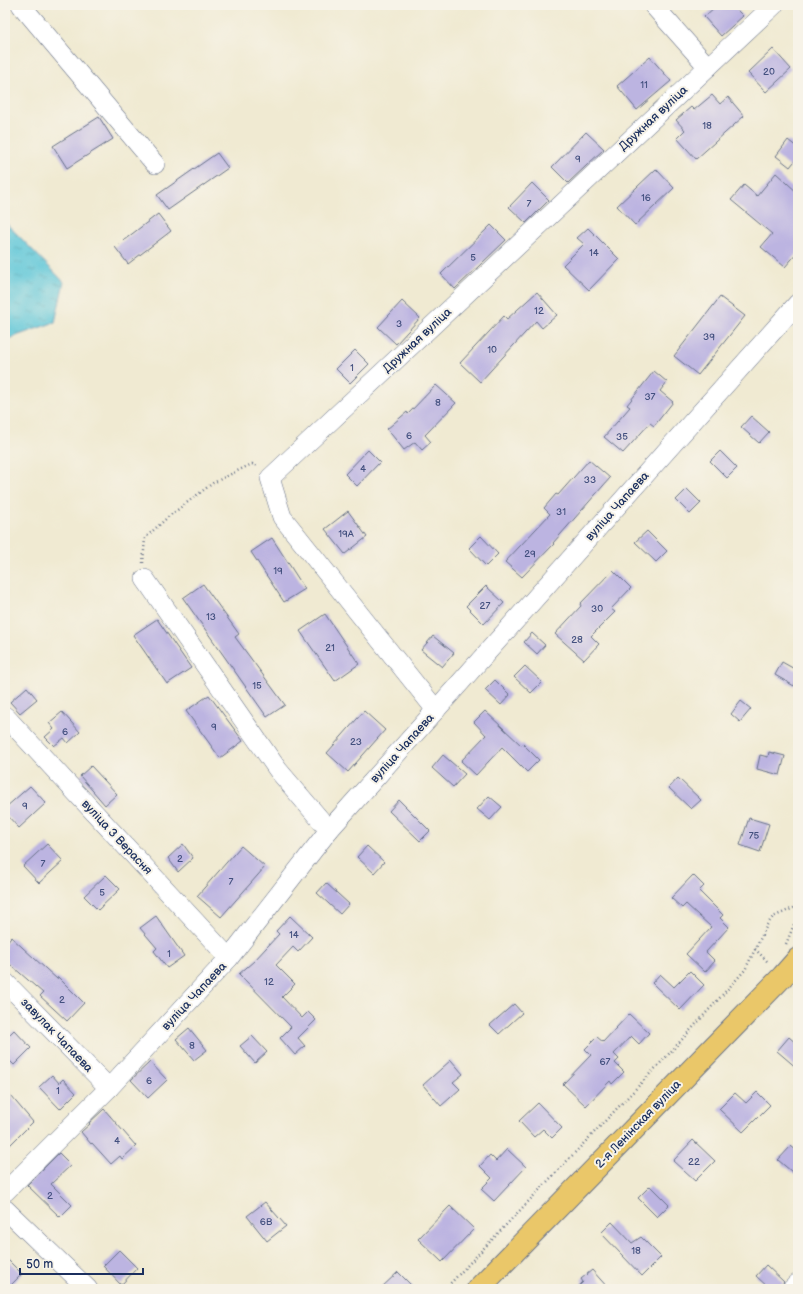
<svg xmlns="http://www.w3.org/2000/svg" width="803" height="1294" font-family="'Balsamiq Sans',sans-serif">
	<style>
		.water { fill: url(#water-ripples); stroke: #3c7a9b }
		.building { fill: #bcb4e1 }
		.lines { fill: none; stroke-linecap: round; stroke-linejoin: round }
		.minor-casing { stroke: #667087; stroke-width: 20 }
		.major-casing { stroke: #667087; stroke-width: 24 }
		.path { stroke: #667087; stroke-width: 2.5; stroke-dasharray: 1 3; stroke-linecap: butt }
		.minor { stroke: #fff; stroke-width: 19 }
		.major { stroke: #eac769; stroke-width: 22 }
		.labels { text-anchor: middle; stroke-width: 4; stroke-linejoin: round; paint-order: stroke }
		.number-label { font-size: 10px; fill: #43507f }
		.street-label { font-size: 12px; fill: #1b2f5e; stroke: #f7f3e8 }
	</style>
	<defs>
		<pattern id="water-ripples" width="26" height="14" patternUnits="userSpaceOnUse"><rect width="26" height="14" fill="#5cc6d8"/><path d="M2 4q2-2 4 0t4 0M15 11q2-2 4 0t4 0" fill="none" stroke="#4ba1b2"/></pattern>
	</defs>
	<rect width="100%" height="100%" fill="#f7f3e8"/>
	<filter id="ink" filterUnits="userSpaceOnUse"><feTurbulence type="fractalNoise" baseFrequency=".025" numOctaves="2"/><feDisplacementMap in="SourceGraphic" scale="8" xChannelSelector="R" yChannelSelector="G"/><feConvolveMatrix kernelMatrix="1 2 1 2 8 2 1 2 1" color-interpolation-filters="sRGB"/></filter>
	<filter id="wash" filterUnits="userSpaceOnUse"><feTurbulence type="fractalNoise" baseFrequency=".012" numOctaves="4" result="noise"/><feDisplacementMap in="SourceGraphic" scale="16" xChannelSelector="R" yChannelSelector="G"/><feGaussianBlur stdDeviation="0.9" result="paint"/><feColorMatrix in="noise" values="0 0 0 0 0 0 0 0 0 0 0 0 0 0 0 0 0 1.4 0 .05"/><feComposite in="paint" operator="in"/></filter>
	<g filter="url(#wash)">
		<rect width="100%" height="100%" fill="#f0ead2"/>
		<!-- water -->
		<path class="water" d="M5,222l59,60 -9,40 -50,18z"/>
		<g id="blocks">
			<!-- building -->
			<g class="building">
				<path d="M717,5h15l11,11 -22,20 -17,-19z"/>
				<path d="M773,49l18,20 -25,23 -18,-19z"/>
				<path d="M650,57l21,24 -34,29 -20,-24z"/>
				<path d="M712,95l8,9 8,-7 16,19 -48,43 -19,-21 8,-8 -9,-10 15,-13 3,3z"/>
				<path d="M99,117l14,22 -46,29 -14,-22z"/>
				<path d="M586,132l18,17 -36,34 -16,-16z"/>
				<path d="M788,140l10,8v9l-8,10 -14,-11z"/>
				<path d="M217,153l11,15 -60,42 -11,-15z"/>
				<path d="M656,169l18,19 -39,37 -18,-19z"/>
				<path d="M776,173l22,20v59l-13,15 -24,-20 11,-13 -41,-34 13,-15 13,11z"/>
				<path d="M532,183l17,17 -23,23 -17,-16z"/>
				<path d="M158,214l13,17 -43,33 -13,-17z"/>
				<path d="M491,225l15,15 -51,49 -14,-15z"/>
				<path d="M588,228l31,31 -30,31 -26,-25 21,-21 -7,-6z"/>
				<path d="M537,292l20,23 -15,13 -6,-7 -56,61 -20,-19 44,-47 3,3z"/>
				<path d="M720,297l25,19 -47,59 -24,-19z"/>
				<path d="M402,301l18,17 -24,26 -18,-17z"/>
				<path d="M355,350l14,14 -19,19 -14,-14z"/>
				<path d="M654,371l13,11 -7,9 13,11 -19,24 -4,-3 -27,30 -19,-16 26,-30 -3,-2z"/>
				<path d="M436,385l20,18 -31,32 6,7 -9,8 -7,-8 -11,8 -17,-21 20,-17 1,2z"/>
				<path d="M751,416l18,16 -10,11 -18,-16z"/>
				<path d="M368,450l12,12 -23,24 -12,-12z"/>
				<path d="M720,451l17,17 -10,10 -17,-17z"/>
				<path d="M589,460l21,18 -57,65 1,1 -32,33 -17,-15 45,-48 -6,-6 12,-14 2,1z"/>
				<path d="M687,489l14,14 -11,11 -14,-14z"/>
				<path d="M348,511l19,26 -22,17 -20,-25z"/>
				<path d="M647,531l20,20 -11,11 -21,-20z"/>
				<path d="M481,536l17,18 -12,12 -17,-18z"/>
				<path d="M272,538l33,51 -21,13 -33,-50z"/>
				<path d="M613,570l18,18 -20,21 4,3 -24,24 8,8 -15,16 -29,-26 26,-28 -1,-2z"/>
				<path d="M203,584l36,50 -4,3 50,68 -18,12 -84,-119z"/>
				<path d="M486,586l18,17 -20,21 -18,-18z"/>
				<path d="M325,614l34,50 -24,17 -35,-50z"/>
				<path d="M157,619l34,49 -24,16 -34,-49z"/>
				<path d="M532,633l13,12 -8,9 -13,-12z"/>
				<path d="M433,636l21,17 -12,14 -21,-17z"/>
				<path d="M782,662l16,9v7l-4,8 -19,-11z"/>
				<path d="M525,666l17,16 -11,11 -17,-16z"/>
				<path d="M495,680l15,15 -9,10 -16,-15z"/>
				<path d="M27,687l10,12 -17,14 -10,-11z"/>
				<path d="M209,695l34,46 -23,17 -34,-47z"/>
				<path d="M741,701l10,8 -11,13 -9,-8z"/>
				<path d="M364,711l21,19 -37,42 -21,-19z"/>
				<path d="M485,711l36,34 2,-1 16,16 -12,12 -25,-25 -26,28 -15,-14 25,-26 -12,-13z"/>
				<path d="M62,712l18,20 -12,11 -4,-5 -10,8 -9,-9 9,-8 -5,-6z"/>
				<path d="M769,752l16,4 -5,19 -23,-6 3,-14 8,2z"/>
				<path d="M443,755l22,19 -12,13 -21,-19z"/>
				<path d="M91,766l26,28 -12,11 -25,-29z"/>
				<path d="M678,778l23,22 -10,9 -22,-21z"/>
				<path d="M30,786l16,17 -27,25 -14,-15v-5z"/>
				<path d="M489,796l13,11 -12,13 -13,-11z"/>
				<path d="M399,800l31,31 -10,10 -31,-30z"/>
				<path d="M749,818l20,6 -9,28 -20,-7z"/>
				<path d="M47,844l16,17 -24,22 -16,-17z"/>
				<path d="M183,844l10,14 -15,14 -10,-14z"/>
				<path d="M241,846l24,21 -44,50 -24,-21z"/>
				<path d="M367,846l17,16 -10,11 -17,-16z"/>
				<path d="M106,875l14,14 -22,21 -14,-14z"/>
				<path d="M693,875l11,11 -5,5 24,24 -3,3 9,9 -23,25 9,9 -10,11 -19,-18 25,-27 -25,-23 -4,4 -11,-10z"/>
				<path d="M326,883l23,21 -9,10 -23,-21z"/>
				<path d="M156,916l28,40 -17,12 -13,-17 3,-3 -17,-20z"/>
				<path d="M290,916l22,21 -14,15 -5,-5 -17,18 19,19 -13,13 20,21 6,-6 8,8 -18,18 7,8 -10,9 -15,-17 11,-11 -52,-53 15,-13 25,-27 -3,-3z"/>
				<path d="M11,937l46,42 1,-2 26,26 -17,18 -27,-25 3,-3 -38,-33v-16z"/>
				<path d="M690,971l14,14 -24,25 -28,-27 8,-9 14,13z"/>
				<path d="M514,1004l8,9 -23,21 -9,-9z"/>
				<path d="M629,1014l20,19 -10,11 -8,-8 -17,18 5,5 -4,4 9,9 -12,12 -2,-3 -24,25 -23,-22 28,-29 -6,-6 12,-12 6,5z"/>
				<path d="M189,1028l18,22 -13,10 -18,-21z"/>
				<path d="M14,1030l17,18 -17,17 -9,-9v-17z"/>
				<path d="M252,1036l15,16 -12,11 -15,-17z"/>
				<path d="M789,1037l9,8v24l-21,-18z"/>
				<path d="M451,1060l12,14 -10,8 7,7 -19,17 -18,-21z"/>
				<path d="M150,1062l17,18 -19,18 -17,-18z"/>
				<path d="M52,1075l7,8 4,-4 13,14 -16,16 -21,-22z"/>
				<path d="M5,1089l28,33 -28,28z"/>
				<path d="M757,1092l13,13 -27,27 -24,-23 16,-16 11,10z"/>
				<path d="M538,1103l24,25 -10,10 -9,-9 -9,8 -15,-16z"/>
				<path d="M104,1109l32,37 -14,13 -2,-3 -9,8 -19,-21 -1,1 -10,-12 9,-8 -1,-1z"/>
				<path d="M693,1140l22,21 -20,20 -22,-20z"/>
				<path d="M791,1146l7,6v25l-20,-17z"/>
				<path d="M507,1149l19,18 -32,34 -13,-12 11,-11 -12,-12 10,-11 6,6z"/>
				<path d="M59,1153l12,12 -20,19 21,21 -12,12 -33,-32z"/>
				<path d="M650,1186l19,19 -12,12 -19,-19z"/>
				<path d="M265,1202l21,24 -19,15 -20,-25z"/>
				<path d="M450,1206l24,23 -32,33 -24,-23z"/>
				<path d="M612,1222l20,21 9,-6 20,20 -19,19 -41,-43z"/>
				<path d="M119,1250l18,18 -16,17 -18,-19z"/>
				<path d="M5,1257l17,17 -15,15h-2z"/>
				<path d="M766,1265l18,17 -7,7h-7l-14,-13z"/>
				<path d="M592,1270l17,19h-33l7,-7 -2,-3z"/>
				<path d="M398,1272l17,17h-35z"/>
			</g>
		</g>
	</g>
	<g filter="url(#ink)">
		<use href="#blocks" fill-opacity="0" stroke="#667087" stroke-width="1"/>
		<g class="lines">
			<!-- minor casing -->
			<g class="minor-casing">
				<g id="minor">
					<path d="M21,5l134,159"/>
					<path d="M653,5l55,62"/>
					<path d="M145,579l133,191 51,60"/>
					<path d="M436,710l-154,-193 -12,-39 504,-473"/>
					<path d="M5,716l224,242"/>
					<path d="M5,982l104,106"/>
					<path d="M5,1192l104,-104 120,-130 100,-128 469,-527"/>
					<path d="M5,1209l83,80"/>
					<path d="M792,1289l6,-6"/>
				</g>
			</g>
			<!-- major casing -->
			<g class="major-casing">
				<path id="major" d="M478,1289l305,-313 15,-17"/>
			</g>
			<!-- path -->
			<g class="path">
				<path d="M143,563l2,-25 23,-21 45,-34 22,-11 17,-8 7,2"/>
				<path d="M786,944l12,-29"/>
				<path d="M755,949l14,14"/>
				<path d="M445,1289l222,-233 78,-86 22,-45 6,-8 25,-11"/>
			</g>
			<!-- minor -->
			<use href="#minor" class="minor"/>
			<!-- major -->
			<use href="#major" class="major"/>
		</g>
	</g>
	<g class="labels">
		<!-- number labels -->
		<g class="number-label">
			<text x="769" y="75">20</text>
			<text x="644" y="88">11</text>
			<text x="707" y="129">18</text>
			<text x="578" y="162">9</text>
			<text x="646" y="201">16</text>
			<text x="529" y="207">7</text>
			<text x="594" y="256">14</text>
			<text x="473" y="261">5</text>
			<text x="539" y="314">12</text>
			<text x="399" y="327">3</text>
			<text x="709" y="340">39</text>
			<text x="492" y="353">10</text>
			<text x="352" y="371">1</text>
			<text x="650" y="400">37</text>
			<text x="438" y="406">8</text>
			<text x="409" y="439">6</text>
			<text x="622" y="440">35</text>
			<text x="363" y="472">4</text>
			<text x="590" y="483">33</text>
			<text x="561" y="515">31</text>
			<text x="346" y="537">19А</text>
			<text x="530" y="557">29</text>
			<text x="278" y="574">19</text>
			<text x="485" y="609">27</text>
			<text x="597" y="612">30</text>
			<text x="211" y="620">13</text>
			<text x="577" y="643">28</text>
			<text x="330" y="651">21</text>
			<text x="257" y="689">15</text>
			<text x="214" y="730">9</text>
			<text x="65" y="735">6</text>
			<text x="356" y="745">23</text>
			<text x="25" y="809">9</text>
			<text x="754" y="839">75</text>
			<text x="180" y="862">2</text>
			<text x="43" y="867">7</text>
			<text x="231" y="885">7</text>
			<text x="102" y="896">5</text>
			<text x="294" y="938">14</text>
			<text x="169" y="957">1</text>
			<text x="269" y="985">12</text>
			<text x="62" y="1003">2</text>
			<text x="192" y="1049">8</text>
			<text x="605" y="1065">67</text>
			<text x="149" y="1084">6</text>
			<text x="58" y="1094">1</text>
			<text x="117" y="1144">4</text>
			<text x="694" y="1165">22</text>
			<text x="50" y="1199">2</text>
			<text x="266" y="1225">6В</text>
			<text x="636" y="1254">18</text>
		</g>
		<!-- street labels -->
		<g class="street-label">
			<text transform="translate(653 118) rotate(-43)" y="4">Дружная вуліца</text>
			<text transform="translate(417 340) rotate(-43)" y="4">Дружная вуліца</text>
			<text transform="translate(617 506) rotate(-48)" y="4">вуліца Чапаева</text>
			<text transform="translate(402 748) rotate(-48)" y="4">вуліца Чапаева</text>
			<text transform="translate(117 837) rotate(47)" y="4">вуліца 3 Верасня</text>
			<text transform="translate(194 996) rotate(-47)" y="4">вуліца Чапаева</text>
			<text transform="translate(57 1035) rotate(46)" y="4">завулак Чапаева</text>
			<text transform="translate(638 1124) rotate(-46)" y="4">2-я Ленінская вуліца</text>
		</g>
	</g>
	<!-- margin -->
	<rect width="803" height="1294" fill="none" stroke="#f7f3e8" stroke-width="20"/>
	<!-- scale -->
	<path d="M20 1268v6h123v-6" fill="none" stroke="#1b2f5e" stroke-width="2"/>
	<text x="26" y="1268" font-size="12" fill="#1b2f5e" stroke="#f7f3e8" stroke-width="3" paint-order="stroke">50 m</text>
</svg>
